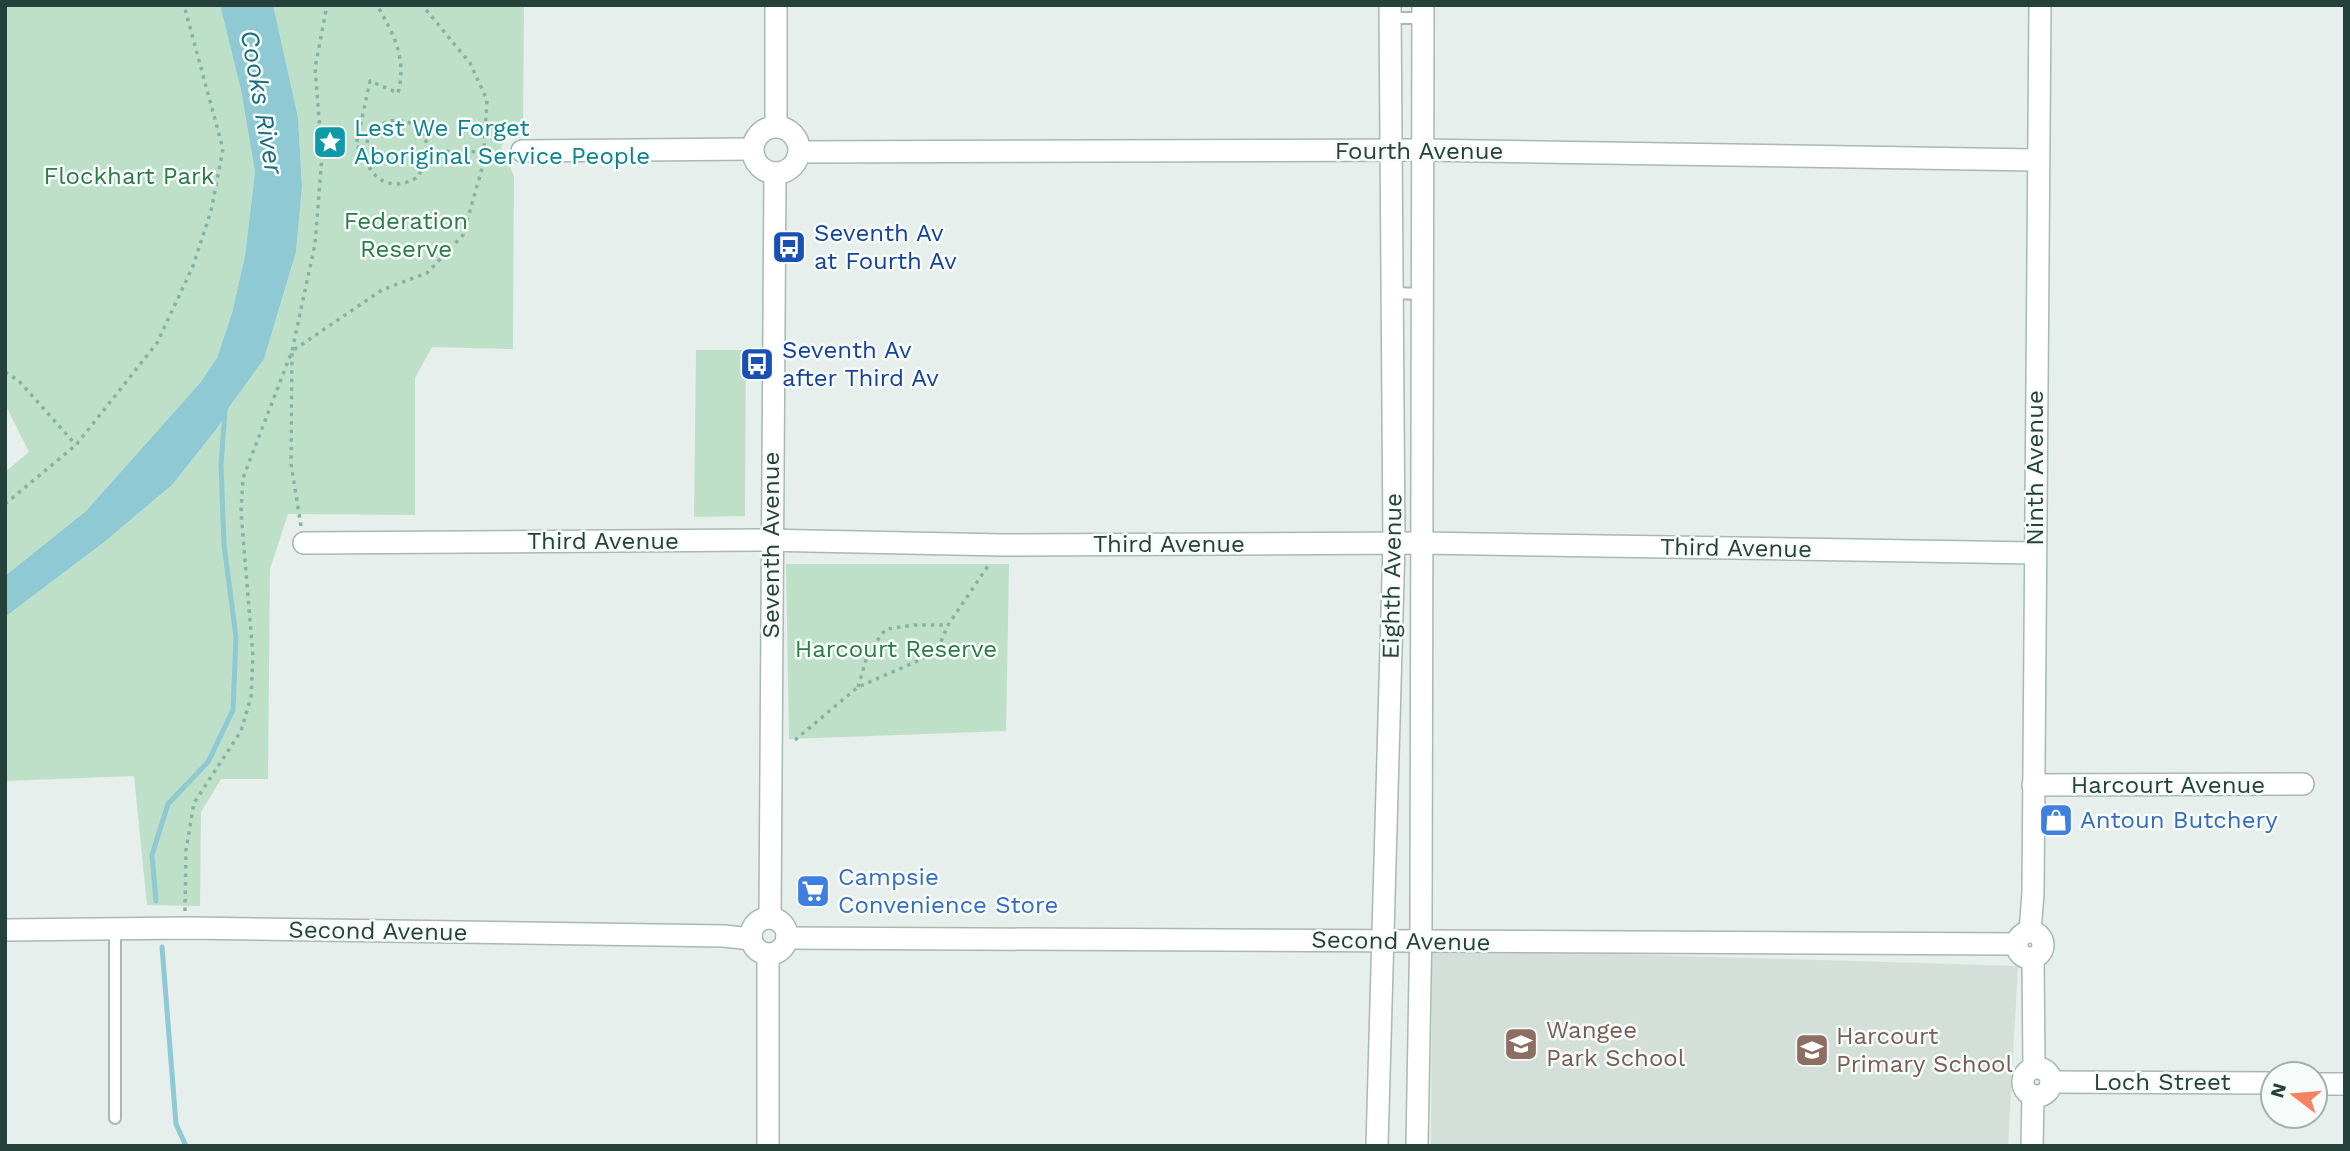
<svg xmlns="http://www.w3.org/2000/svg" width="2350" height="1151" font-family="'Work Sans',sans-serif">
	<style>
		.built { fill: #d4dfda }
		.green { fill: #bfe0c8 }
		.water { fill: #8ec9d4 }
		.lines { fill: none; stroke-linecap: round; stroke-linejoin: round }
		.stream { stroke: #8ec9d4; stroke-width: 5 }
		.service-casing { stroke: #a8b8b2; stroke-width: 14 }
		.minor-casing { stroke: #a8b8b2; stroke-width: 24 }
		.tertiary-casing { stroke: #a8b8b2; stroke-width: 24 }
		.secondary-casing { stroke: #a4bbb3; stroke-width: 24 }
		.path { stroke: #86b3a5; stroke-width: 3.5; stroke-dasharray: 3.5 5; stroke-linecap: butt }
		.service { stroke: #fff; stroke-width: 10 }
		.minor { stroke: #fff; stroke-width: 21 }
		.tertiary { stroke: #fff; stroke-width: 21 }
		.secondary { stroke: #fff; stroke-width: 21 }
		.labels { text-anchor: middle; stroke-width: 5; stroke-linejoin: round; paint-order: stroke }
		.culture-label { font-size: 24px; fill: #0d838f; stroke: #f7fbf9; text-anchor: start }
		.street-label { font-size: 24px; fill: #24423a; stroke: #f7fbf9 }
		.park-label { font-size: 24px; fill: #2d7a4b; stroke: #f7fbf9 }
		.transit-label { font-size: 24px; fill: #164399; stroke: #f7fbf9; text-anchor: start }
		.shop-label { font-size: 24px; fill: #366cbe; stroke: #f7fbf9; text-anchor: start }
		.education-label { font-size: 24px; fill: #785e54; stroke: #f7fbf9; text-anchor: start }
		.water-label { font-size: 26px; font-style: italic; fill: #1c6f80; stroke: #f7fbf9 }
	</style>
	<rect width="100%" height="100%" fill="#e6efeb"/>
	<!-- built -->
	<path class="built" d="M1432,953l184,1 402,12 -10,180h-577z"/>
	<!-- green -->
	<g class="green">
		<path d="M5,5h215l21,85 14,82 -10,84 -13,57 -15,45 -17,25 -114,128 -81,65v-104l24,-20 -24,-48z"/>
		<path d="M273,5h251l-1,122 -13,7 -9,13 13,29 -1,173 -81,-2 -17,31v137l-127,-1 -18,55 -2,210h-47l-20,33 -1,94 -53,-1 -13,-129 -129,5v-164l98,-74 69,-58 46,-58 12,-21 34,-47 32,-107 6,-65 -4,-70z"/>
		<path d="M696,350h50l-1,166 -51,1z"/>
		<path d="M786,564h223l-3,167 -217,8z"/>
	</g>
	<!-- water -->
	<path class="water" d="M220,5h53l25,112 4,70 -6,65 -32,107 -34,47 -12,21 -46,58 -69,58 -98,74v-41l81,-65 114,-128 17,-25 15,-45 13,-57 10,-84 -14,-82z"/>
	<g class="lines">
		<!-- stream -->
		<g class="stream">
			<path d="M156,901l-4,-46 16,-51 40,-42 25,-52 3,-73 -12,-92 -3,-80 4,-55"/>
			<path d="M162,947l14,177 10,22"/>
		</g>
		<!-- service casing -->
		<g class="service-casing">
			<g id="service">
				<path d="M1390,18h33"/>
				<path d="M1392,293l30,1"/>
				<path d="M115,1118v-189"/>
			</g>
		</g>
		<!-- minor casing -->
		<g class="minor-casing">
			<g id="minor">
				<path d="M522,151l230,-2"/>
				<path d="M799,152l624,-2 615,10"/>
				<path d="M304,543l454,-3 245,5 419,-2 613,10"/>
				<path d="M2033,785l270,-1"/>
				<path d="M5,930l184,-2 535,8 27,3"/>
				<path d="M787,938l1229,6"/>
				<path d="M1377,1146l17,-603 -4,-538"/>
				<path d="M1417,1146l4,-223 2,-918"/>
			</g>
		</g>
		<!-- tertiary casing -->
		<g class="tertiary-casing">
			<g id="tertiary">
				<path d="M776,5v121"/>
				<circle cx="776" cy="150" r="23"/>
				<path d="M770,918l5,-745"/>
				<circle cx="769" cy="936" r="18"/>
				<path d="M2051,1082l222,1"/>
				<path d="M2315,1084h30"/>
				<path d="M768,1146v-192"/>
			</g>
		</g>
		<!-- secondary casing -->
		<g class="secondary-casing">
			<g id="secondary">
				<path d="M2030,931l3,-38 7,-888"/>
				<circle cx="2030" cy="945" r="13"/>
				<path d="M2033,958l1,110"/>
				<circle cx="2037" cy="1082" r="14"/>
				<path d="M2032,1146l1,-50"/>
			</g>
		</g>
		<!-- path -->
		<g class="path">
			<path d="M364,151c10,-43 62,-40 65,4l-11,22c-25,16 -50,3 -54,-26l-8,-5 14,-65 28,12c9,-35 -4,-58 -21,-88"/>
			<path d="M429,151l54,1"/>
			<path d="M5,372l14,9 57,64"/>
			<path d="M5,504l71,-59 81,-102 36,-77 18,-55 12,-62 -39,-144"/>
			<path d="M301,526l-10,-62 1,-113 90,-61 45,-17 36,-38 20,-70 4,-65 -17,-37 -48,-58"/>
			<path d="M858,687l10,-34 18,-24 28,-4h33"/>
			<path d="M795,740l63,-53 64,-28 17,-13 9,-21 42,-62"/>
			<path d="M185,911l1,-61 8,-47 47,-72 10,-34 2,-41 -12,-144 2,-34 49,-127 23,-107 7,-88 -7,-88 12,-63"/>
		</g>
		<!-- service -->
		<use href="#service" class="service"/>
		<!-- minor -->
		<use href="#minor" class="minor"/>
		<!-- tertiary -->
		<use href="#tertiary" class="tertiary"/>
		<!-- secondary -->
		<use href="#secondary" class="secondary"/>
	</g>
	<!-- icons -->
	<defs>
		<g id="sight-square" transform="scale(1.75)"><rect x="-9" y="-9" width="18" height="18" rx="4" fill="#0f9aa8" stroke="#f7fbf9"/><path d="M0-6L1.8-2.2L6-1.7L2.9 1.2L3.7 5.4L0 3.3L-3.7 5.4L-2.9 1.2L-6-1.7L-1.8-2.2Z" fill="#fff"/></g>
		<g id="bus-square" transform="scale(1.75)"><rect x="-9" y="-9" width="18" height="18" rx="4" fill="#1a4fb4" stroke="#f7fbf9"/><path d="M-5-6H5V4H4V6H2V4H-2V6H-4V4H-5ZM-3.5-4V0h7V-4ZM-3.5 1.2v1.5H-2V1.2ZM2 1.2v1.5H3.5V1.2Z" fill="#fff"/></g>
		<g id="shop-square" transform="scale(1.75)"><rect x="-9" y="-9" width="18" height="18" rx="4" fill="#3f7fe0" stroke="#f7fbf9"/><path d="M-5-2.5h2.3a2.7 3.5 0 0 1 5.4 0H5L5.5 6h-11ZM-1.5-2.5h3a1.5 2.3 0 0 0-3 0Z" fill="#fff"/></g>
		<g id="supermarket-square" transform="scale(1.75)"><rect x="-9" y="-9" width="18" height="18" rx="4" fill="#3f7fe0" stroke="#f7fbf9"/><path d="M-6-5.5h2.5l.6 2H6L4.5 2H-2.5L-4.4-4H-6ZM-1.5 3.2a1.3 1.3 0 1 0 .1 0ZM3 3.2a1.3 1.3 0 1 0 .1 0Z" fill="#fff"/></g>
		<g id="school-square" transform="scale(1.75)"><rect x="-9" y="-9" width="18" height="18" rx="4" fill="#8d6e63" stroke="#f7fbf9"/><path d="M0-5L7-2L0 1L-7-2ZM-4 1L0 2.5L4 1V4Q0 6-4 4Z" fill="#fff"/></g>
	</defs>
	<g fill-rule="evenodd">
		<use href="#sight-square" x="330" y="142"/>
		<use href="#bus-square" x="789" y="247"/>
		<use href="#bus-square" x="757" y="364"/>
		<use href="#shop-square" x="2056" y="820"/>
		<use href="#supermarket-square" x="813" y="891"/>
		<use href="#school-square" x="1521" y="1044"/>
		<use href="#school-square" x="1812" y="1050"/>
	</g>
	<g class="labels">
		<!-- culture labels -->
		<g class="culture-label">
			<text x="354" y="136">Lest We Forget<tspan x="354" dy="28">Aboriginal Service People</tspan></text>
		</g>
		<!-- street labels -->
		<g class="street-label">
			<text x="1419" y="159">Fourth Avenue</text>
			<text transform="translate(2035 468) rotate(-90)" y="8">Ninth Avenue</text>
			<text x="603" y="549">Third Avenue</text>
			<text x="1169" y="552">Third Avenue</text>
			<text transform="translate(771 545) rotate(-90)" y="8">Seventh Avenue</text>
			<text transform="translate(1736 548) rotate(1)" y="8">Third Avenue</text>
			<text transform="translate(1392 576) rotate(-89)" y="8">Eighth Avenue</text>
			<text x="2168" y="793">Harcourt Avenue</text>
			<text transform="translate(378 931) rotate(1)" y="8">Second Avenue</text>
			<text transform="translate(1401 941) rotate(1)" y="8">Second Avenue</text>
			<text x="2162" y="1090">Loch Street</text>
		</g>
		<!-- park labels -->
		<g class="park-label">
			<text x="129" y="184">Flockhart Park</text>
			<text x="406" y="229">Federation<tspan x="406" dy="28">Reserve</tspan></text>
			<text x="896" y="657">Harcourt Reserve</text>
		</g>
		<!-- transit labels -->
		<g class="transit-label">
			<text x="814" y="241">Seventh Av<tspan x="814" dy="28">at Fourth Av</tspan></text>
			<text x="782" y="358">Seventh Av<tspan x="782" dy="28">after Third Av</tspan></text>
		</g>
		<!-- shop labels -->
		<g class="shop-label">
			<text x="2080" y="828">Antoun Butchery</text>
			<text x="838" y="885">Campsie<tspan x="838" dy="28">Convenience Store</tspan></text>
		</g>
		<!-- education labels -->
		<g class="education-label">
			<text x="1546" y="1038">Wangee<tspan x="1546" dy="28">Park School</tspan></text>
			<text x="1836" y="1044">Harcourt<tspan x="1836" dy="28">Primary School</tspan></text>
		</g>
		<!-- water labels -->
		<g class="water-label">
			<text transform="translate(262 102) rotate(80)" y="9">Cooks River</text>
		</g>
	</g>
	<!-- border -->
	<rect width="2350" height="1151" fill="none" stroke="#24423a" stroke-width="14"/>
	<!-- north arrow -->
	<g transform="translate(2294 1095) rotate(286)"><circle r="33" fill="#f7fbf9" stroke="#a3b1ad" stroke-width="2"/>
	<path d="M0-5L12 26L0 18L-12 26Z" fill="#f4845f"/>
	<text y="-10" font-size="19" font-weight="bold" text-anchor="middle" fill="#24423a">N</text>
	</g>
</svg>
